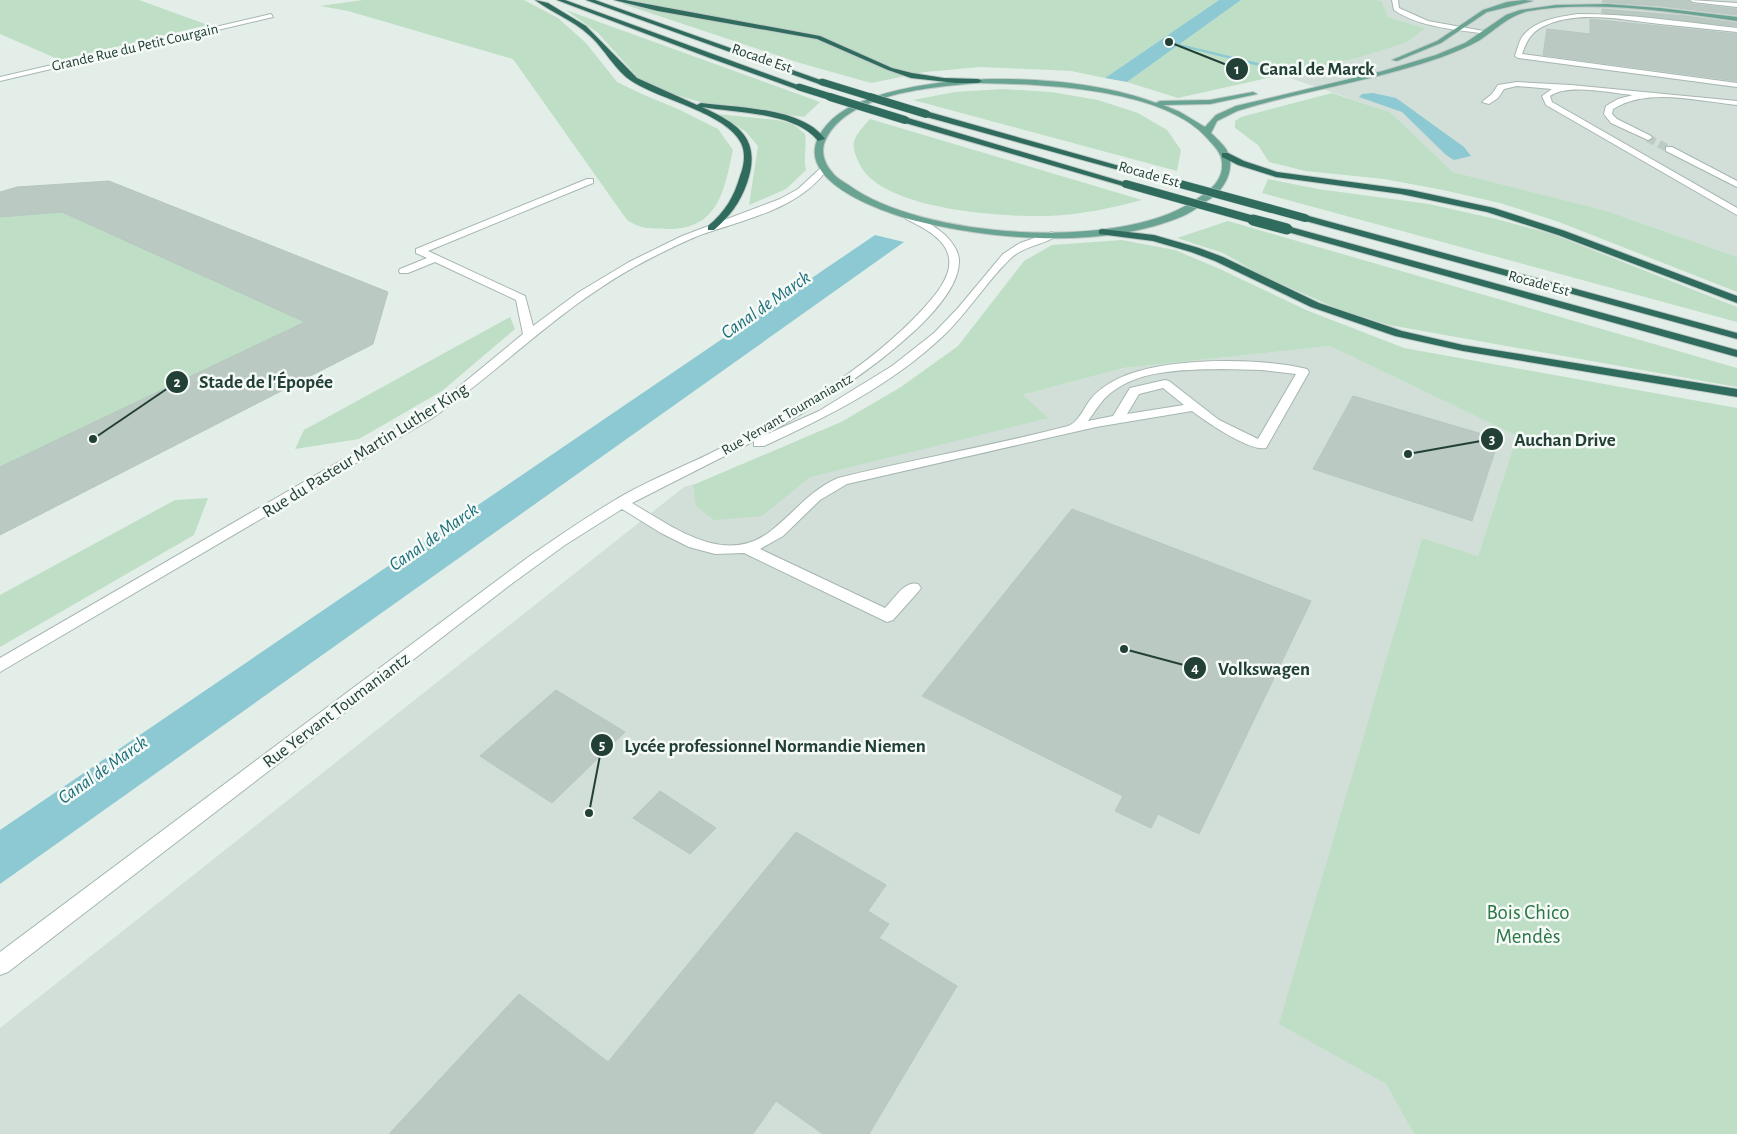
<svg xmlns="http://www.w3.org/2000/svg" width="1737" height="1134" font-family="'Alegreya Sans',sans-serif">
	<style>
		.built { fill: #d2ded8 }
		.green { fill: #bedec5 }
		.water { fill: #8dc9d2 }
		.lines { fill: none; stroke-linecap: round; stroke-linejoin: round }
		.stream { fill: #8dc9d2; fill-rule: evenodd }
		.building { fill: #bac9c2; stroke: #b7c7c0 }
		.minor-tunnel { stroke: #bdcbc5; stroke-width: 8; stroke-dasharray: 8 4.5; stroke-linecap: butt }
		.minor-casing { stroke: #a6b6b0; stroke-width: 2 }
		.major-casing { stroke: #c1cac7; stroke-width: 2 }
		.highway-casing { stroke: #c1cac7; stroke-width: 2 }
		.minor { fill: #fff; fill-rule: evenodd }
		.major { fill: #69a392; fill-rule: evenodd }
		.highway { fill: #2f6c5e; fill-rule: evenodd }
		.highway-bridge-far2-casing { stroke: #c1cac7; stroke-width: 8; stroke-linecap: butt }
		.highway-bridge-far1-casing { stroke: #c1cac7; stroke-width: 9; stroke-linecap: butt }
		.highway-bridge-casing { stroke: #c1cac7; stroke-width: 12; stroke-linecap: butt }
		.highway-bridge-far2 { stroke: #2f6c5e; stroke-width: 7 }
		.highway-bridge-far1 { stroke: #2f6c5e; stroke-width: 8 }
		.highway-bridge { stroke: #2f6c5e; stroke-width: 11 }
		.labels { text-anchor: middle; stroke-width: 5; stroke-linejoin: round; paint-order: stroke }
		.far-street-label { font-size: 15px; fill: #234037; stroke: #f5faf7 }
		.street-label { font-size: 18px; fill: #234037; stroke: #f5faf7 }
		.water-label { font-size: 19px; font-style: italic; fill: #1d6f7c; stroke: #f5faf7 }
		.near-park-label { font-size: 21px; fill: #2d7748; stroke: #f5faf7 }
		.leader { fill: none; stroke: #234037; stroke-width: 2 }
		.callout-dot { fill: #234037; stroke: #f5faf7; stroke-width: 2 }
		.mark-label { font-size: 15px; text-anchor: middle; font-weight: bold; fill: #fff }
		.callout-label { font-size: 19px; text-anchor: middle; font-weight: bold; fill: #234037; stroke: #f5faf7; stroke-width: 5; stroke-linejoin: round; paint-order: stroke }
	</style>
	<rect width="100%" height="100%" fill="#e4eee9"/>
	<!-- built -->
	<g class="built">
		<path d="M1374,0h363v257l-130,-46 -154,-39 -63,-60 -109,-37 76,-17 68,-30 -37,-11 -7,-15z"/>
		<path d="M1330,346l187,90 -39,120 -56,-18 -142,486 106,60 28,50h-1414v-106l684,-541 439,-119z"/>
	</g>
	<!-- green -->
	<g class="green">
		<path d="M0,0h139l69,25 -148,35 -60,-26z"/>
		<path d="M363,0h161l34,18 28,25 31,39 27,13 34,14 40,20 15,21c-9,40 -14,80 -66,79 -18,-1 -24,1 -40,-9l-114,-161 -165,-48 -28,-5z"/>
		<path d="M624,0h595l-114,78 -34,-7 -91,-4 -55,5 -54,11 -71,-20 -177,-59z"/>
		<path d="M1241,0h133l7,1 7,16 37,11 -18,14 -50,16 -179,40 -51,-16z"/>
		<path d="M566,10l254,92 -16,15 -97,-13 -37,-11 -28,-11 -44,-49z"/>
		<path d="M1003,89l48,3 47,8 40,13 29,17 14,20 -4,21 -264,-71 42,-8z"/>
		<path d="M1332,93l58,19 63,60 154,39 130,46v35l-178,-70 -59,-19 -57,-13 -59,-11 -79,-8 -36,-9 -11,-17 -23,-17v-7l6,-4z"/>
		<path d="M717,114l60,6 16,4 12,10c2,13 -2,24 1,36l-20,19 -37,16 9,-59 -13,-15z"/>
		<path d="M870,119l272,81c-30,8 -62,15 -94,16 -46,1 -165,-6 -188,-51 -12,-23 -6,-28 10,-46z"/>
		<path d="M1268,179l50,10 111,15 67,15 56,15 185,73v15l-475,-129z"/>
		<path d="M109,181l279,111 -15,52 -373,191v-343l17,-5z"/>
		<path d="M1228,221l509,147v19l-348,-62 -53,-17 -73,-32 -40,-23 -46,-15z"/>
		<path d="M1122,240l53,10 45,19 86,41 98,38 333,60v726h-323l-28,-50 -107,-60 143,-486 56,18 39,-120 -187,-90 -207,22 -100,27 25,23 -238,59 -48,39 -48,4 -18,-14 -3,-21 148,-63 60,-35 57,-41 66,-85 28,-16z"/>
		<path d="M510,317l5,12 -73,62 -83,48 -64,10 9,-19z"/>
		<path d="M208,498l-14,37 -194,112v-52l175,-95z"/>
	</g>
	<!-- water -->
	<g class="water">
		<path d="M1219,0h22l-114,82 -22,-4z"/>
		<path d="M1373,93l23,5 68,49 7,9 -17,4 -8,-5 -44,-43 -43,-15 3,-3z"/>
		<path d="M875,235l29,7 -904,642v-54z"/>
	</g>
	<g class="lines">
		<!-- stream -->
		<path class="stream" d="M1167,41l112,27 1,1 -5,1 -108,-27z"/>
	</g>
	<!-- building -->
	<g class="building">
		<path d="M1603,0h85l5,4 44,5v6l-77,-9 -58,-4z"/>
		<path d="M1602,9l84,7 51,7v3l-135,-13z"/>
		<path d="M1590,19l147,15v47l-194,-26 4,-26 43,5z"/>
		<path d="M109,181l279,111 -15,52 -373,191v-68l305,-145 -243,-110 -62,5v-25l17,-5z"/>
		<path d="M1353,396l146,43 -27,82 -159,-52z"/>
		<path d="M1072,509l239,92 -112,233 -41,-20 -7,14 -36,-17 8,-15 -201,-100z"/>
		<path d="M556,690l69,42 -73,71 -72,-47z"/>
		<path d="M660,791l56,37 -26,26 -57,-36z"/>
		<path d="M796,832l90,53 -18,26 21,13 -10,14 78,48 -88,148h-46l-47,-33 -23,33h-364l130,-140 89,68z"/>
	</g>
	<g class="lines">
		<!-- minor-tunnel -->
		<path class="minor-tunnel" d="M1648,138l21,11"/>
		<!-- minor casing -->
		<g class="minor-casing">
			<g id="minor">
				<path d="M1392,0h6l1,8 29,13 61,11 -3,2c-31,-5 -65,-6 -92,-24z"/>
				<path d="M1690,0l47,3v4l-44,-5z"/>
				<path d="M271,14l2,3 -273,64v-4z"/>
				<path d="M1578,14c53,0 106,8 159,14v4c-26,-3 -51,-5 -77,-8 -37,-4 -83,-15 -118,3 -12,6 -16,16 -20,27l215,29v4l-219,-29 -3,-2c2,-6 4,-14 7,-19 13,-17 36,-20 56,-23z"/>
				<path d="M1517,82l54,3 166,16v4c-39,-4 -89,-18 -124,4l-1,5 5,5 34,17 1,2 -4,2 -37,-17 -7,-9 2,-8 12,-7 15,-4c-22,-2 -65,-12 -83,1l2,6 185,106v7l-191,-110 -4,-9 10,-7 -35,-3 -13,3 -6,9 -9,6 -7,-2 10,-8 6,-9z"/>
				<path d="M1666,147h6l65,34v6l-71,-36z"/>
				<path d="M824,165l4,3c-27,40 -81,51 -125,66 -16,6 -32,14 -48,22 -87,43 -146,108 -224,163l-431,253v-14l423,-245 32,-23 68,-56 -7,-34 -81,-38 -27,11h-8l-1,-2 1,-2 27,-11 -11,-5v-4l171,-70h6v4l-165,68 97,45 8,30 46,-34 50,-30 53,-26 98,-37 18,-10z"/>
				<path d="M909,214c12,4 26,12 36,21 7,7 14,16 14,26 1,58 -149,150 -196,175l56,-25 73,-45 42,-33 24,-25 45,-54 17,-11 32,-11 5,3c-11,10 -33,10 -47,24 -25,24 -42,54 -68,78 -51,48 -115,80 -178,109h-10v-5l-122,62c41,24 94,65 140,27 24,-19 37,-39 66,-52 76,-19 154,-32 230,-52 10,-3 16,-18 22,-26 5,-7 12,-12 20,-17 43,-27 148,-26 197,-14l2,3 -43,76c-16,4 -61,-27 -74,-37l-96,16 -249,57 -27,16 -37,36 -23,13 125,59c9,-9 20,-28 33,-24l3,4 -3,4 -25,28 -6,2 -143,-69 -29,1 -26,-7 -28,-14 -39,-24 -57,36 -55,40 -502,387 -8,3v-23l527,-394c29,-20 58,-40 88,-58 31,-19 66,-32 98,-48 76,-38 151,-80 209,-142 12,-13 30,-33 27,-52 -3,-20 -27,-31 -43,-39v-4zM1221,369l41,1 34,4 -38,65 -39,-19 -50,-39 -4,-1 -35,8 -17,28 -25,5c5,-7 10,-15 16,-22 29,-30 78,-29 117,-30zM1163,388l21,17 -57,9 12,-20z"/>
			</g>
		</g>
		<!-- major casing -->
		<g class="major-casing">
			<g id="major">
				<path d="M1524,0l9,1 -46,11 -46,31 -44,18 -5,-1 45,-19 46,-31 24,-8z"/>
				<path d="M1608,4l52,4 77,9v4c-64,-9 -144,-21 -208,-10 -19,4 -33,18 -49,29 -12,7 -25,12 -38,17 -67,24 -138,33 -205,54l-20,10 -6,12c5,5 11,10 15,16 11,18 -1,40 -16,50 -9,5 -17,13 -27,17 -75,32 -180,25 -258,7 -33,-7 -132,-39 -106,-87 10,-18 26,-28 44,-35 79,-31 215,-28 293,2l4,-2 50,-1 43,-8 4,2 -47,10 -47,1 17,7 25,15 11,-12 20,-9 147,-35 53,-16 29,-12 41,-28 14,-5 36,-5zM978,83c63,1 185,5 229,55 5,6 11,11 14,19 6,23 -13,35 -29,45 -76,49 -270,36 -342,-16 -6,-4 -14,-8 -18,-14 -8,-9 -12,-22 -6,-33 23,-46 106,-52 152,-56z"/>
			</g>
		</g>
		<!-- highway casing -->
		<g class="highway-casing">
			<g id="highway">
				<path d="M535,0l13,3 38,23 51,52 60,27 4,-2c36,5 101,4 124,36l-7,2c-22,-29 -82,-28 -116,-34 37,17 60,32 45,76 -7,20 -17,33 -33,47h-6v-4c17,-14 26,-29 32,-50 4,-10 6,-23 1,-33 -15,-30 -80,-43 -108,-61 -18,-11 -28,-33 -44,-47 -16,-15 -37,-22 -54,-35z"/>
				<path d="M557,0h8l238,87 -7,2 -86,-31z"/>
				<path d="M586,0h9l231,82 -7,2z"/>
				<path d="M614,0h11l195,36 72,32 20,5 32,5 34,1 4,2 -4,2h-22l-45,-5 -23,-8 -71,-31 -159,-28z"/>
				<path d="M923,112h6l215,61 -7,2 -214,-59z"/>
				<path d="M902,118h6l222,66 -4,3 -3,-1 -221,-64z"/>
				<path d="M1222,153h6l16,8 33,11 134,18 83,18 71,23 172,65v7l-179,-68 -71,-23 -86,-18 -125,-17 -38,-12 -16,-8z"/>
				<path d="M1305,215l432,118v6l-435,-119 -2,-2z"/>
				<path d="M1287,226l450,124v7l-453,-126 -2,-2z"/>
				<path d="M1102,229l52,6 45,13 24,9 96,46 83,28 61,14 274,44v8l-274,-46 -68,-15 -84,-29 -96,-46 -24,-9 -38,-11 -54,-7v-4z"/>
			</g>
		</g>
		<!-- minor -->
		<use href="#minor" class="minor"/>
		<!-- major -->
		<use href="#major" class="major"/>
		<!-- highway -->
		<use href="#highway" class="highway"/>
		<!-- highway-bridge-far2 casing -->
		<g class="highway-bridge-far2-casing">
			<g id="highway-bridge-far2">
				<path d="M822,82l52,16"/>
				<path d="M799,87l35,11"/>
			</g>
		</g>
		<!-- highway-bridge-far1 casing -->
		<g class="highway-bridge-far1-casing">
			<g id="highway-bridge-far1">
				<path d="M830,97l75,23"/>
				<path d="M870,97l56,17"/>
				<path d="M1140,173l165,45"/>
				<path d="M1126,184l132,37"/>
			</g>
		</g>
		<!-- highway-bridge casing -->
		<g class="highway-bridge-casing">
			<path id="highway-bridge" d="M1253,220l34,9"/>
		</g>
		<!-- highway-bridge-far2 -->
		<use href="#highway-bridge-far2" class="highway-bridge-far2"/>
		<!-- highway-bridge-far1 -->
		<use href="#highway-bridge-far1" class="highway-bridge-far1"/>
		<!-- highway-bridge -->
		<use href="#highway-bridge" class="highway-bridge"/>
	</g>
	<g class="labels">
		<!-- far-street labels -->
		<g class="far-street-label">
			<text transform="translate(135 47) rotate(-13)" y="5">Grande Rue du Petit Courgain</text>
			<text transform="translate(762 58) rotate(19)" y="5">Rocade Est</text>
			<text transform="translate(1149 174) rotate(16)" y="5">Rocade Est</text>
			<text transform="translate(1539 283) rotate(15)" y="5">Rocade Est</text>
			<text transform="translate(787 414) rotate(-30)" y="5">Rue Yervant Toumaniantz</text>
		</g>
		<!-- street labels -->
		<g class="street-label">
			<text transform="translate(365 450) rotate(-32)" y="6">Rue du Pasteur Martin Luther King</text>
			<text transform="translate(336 710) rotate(-37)" y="6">Rue Yervant Toumaniantz</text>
		</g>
		<!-- water labels -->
		<g class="water-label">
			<text transform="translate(765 304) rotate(-35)" y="7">Canal de Marck</text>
			<text transform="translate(433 536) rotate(-35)" y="7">Canal de Marck</text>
			<text transform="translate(102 769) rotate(-35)" y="7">Canal de Marck</text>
		</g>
		<!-- near-park labels -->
		<g class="near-park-label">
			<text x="1528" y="919">Bois Chico<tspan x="1528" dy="24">Mendès</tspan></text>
		</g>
	</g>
	<!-- callouts -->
	<path class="leader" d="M1169 42L1237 69M93 439L177 382M1408 454L1492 439M1124 649L1195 668M589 813L602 745"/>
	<g class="callout-dot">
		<circle cx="1169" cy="42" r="5"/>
		<circle cx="93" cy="439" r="5"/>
		<circle cx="1408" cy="454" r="5"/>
		<circle cx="1124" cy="649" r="5"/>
		<circle cx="589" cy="813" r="5"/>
		<circle cx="1237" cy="69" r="12"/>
		<circle cx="177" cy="382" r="12"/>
		<circle cx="1492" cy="439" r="12"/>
		<circle cx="1195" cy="668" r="12"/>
		<circle cx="602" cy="745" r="12"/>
	</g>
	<g class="mark-label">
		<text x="1237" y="74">1</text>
		<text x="177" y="387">2</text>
		<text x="1492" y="444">3</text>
		<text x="1195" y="673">4</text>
		<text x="602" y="750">5</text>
	</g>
	<g class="callout-label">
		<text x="1317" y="75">Canal de Marck</text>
		<text x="266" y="388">Stade de l'Épopée</text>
		<text x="1565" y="446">Auchan Drive</text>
		<text x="1264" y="675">Volkswagen</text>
		<text x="775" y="752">Lycée professionnel Normandie Niemen</text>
	</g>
</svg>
